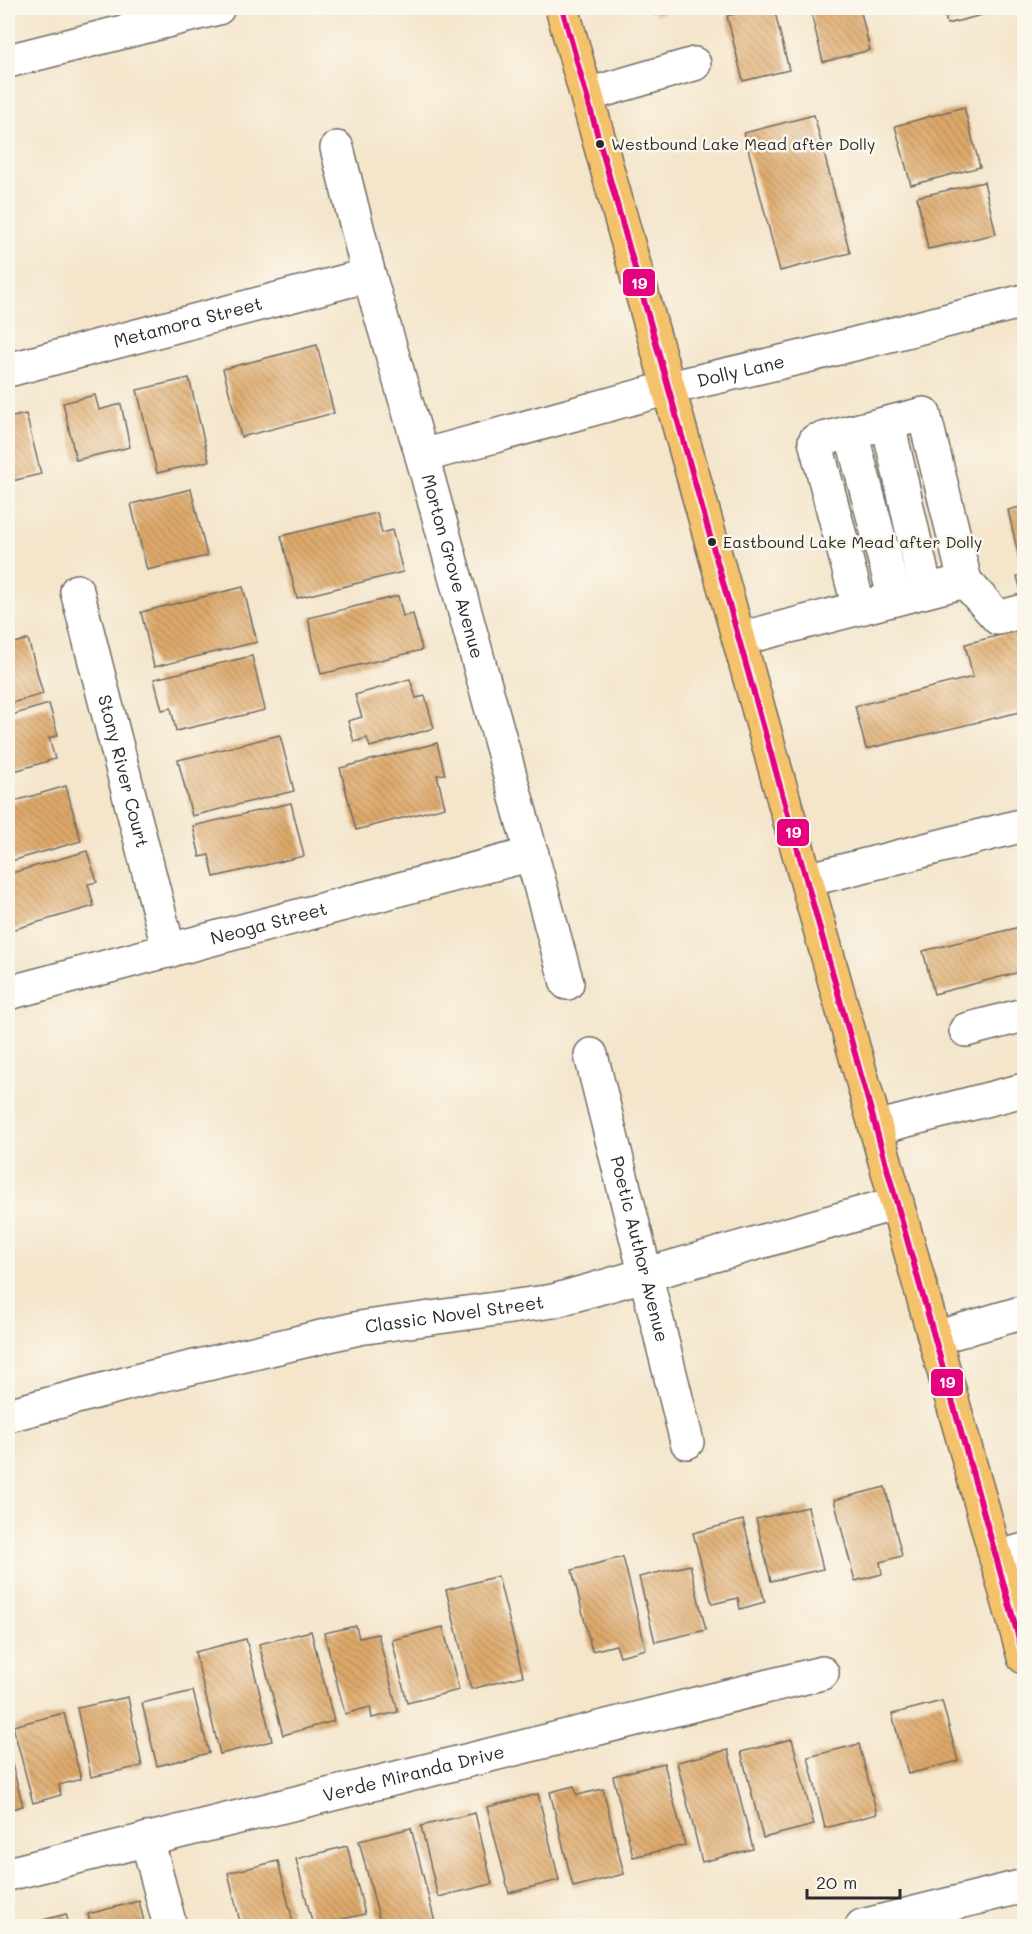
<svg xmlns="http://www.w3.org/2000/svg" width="1032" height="1934" font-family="Mali,sans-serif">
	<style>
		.building { fill: url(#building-back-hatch) }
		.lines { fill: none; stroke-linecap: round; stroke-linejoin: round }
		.minor-casing { stroke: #716c63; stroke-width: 36 }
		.major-casing { stroke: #716c63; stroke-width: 36 }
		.minor { stroke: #fff; stroke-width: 33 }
		.major { stroke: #f4c26a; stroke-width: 33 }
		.bus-1-casing { stroke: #fbf7ec; stroke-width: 10 }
		.bus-1 { stroke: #e5007d; stroke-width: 6 }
		.bus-dot { fill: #2b2b2b; stroke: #fbf7ec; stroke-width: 2 }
		.labels { text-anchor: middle; stroke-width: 5; stroke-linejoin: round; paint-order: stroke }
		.bus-label { font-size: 16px; fill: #2b2b2b; stroke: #fbf7ec; text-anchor: start }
		.street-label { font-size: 18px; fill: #2b2b2b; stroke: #fbf7ec }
		.line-badge { stroke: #fbf7ec; stroke-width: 2 }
		.badge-label { font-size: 16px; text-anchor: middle; font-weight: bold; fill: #fff }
	</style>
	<defs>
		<pattern id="building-back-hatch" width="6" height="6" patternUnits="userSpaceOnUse" patternTransform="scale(1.5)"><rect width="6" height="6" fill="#dea96b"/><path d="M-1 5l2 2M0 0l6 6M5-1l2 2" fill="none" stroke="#b48a58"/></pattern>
	</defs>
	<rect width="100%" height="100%" fill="#fbf7ec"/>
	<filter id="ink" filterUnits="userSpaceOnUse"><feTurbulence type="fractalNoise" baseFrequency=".0167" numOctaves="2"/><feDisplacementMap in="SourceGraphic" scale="12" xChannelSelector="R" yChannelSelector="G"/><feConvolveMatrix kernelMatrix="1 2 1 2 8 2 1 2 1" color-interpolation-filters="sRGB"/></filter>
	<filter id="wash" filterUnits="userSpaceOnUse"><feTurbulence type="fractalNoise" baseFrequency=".008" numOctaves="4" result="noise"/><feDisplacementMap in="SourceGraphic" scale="24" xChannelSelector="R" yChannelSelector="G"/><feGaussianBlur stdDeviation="1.35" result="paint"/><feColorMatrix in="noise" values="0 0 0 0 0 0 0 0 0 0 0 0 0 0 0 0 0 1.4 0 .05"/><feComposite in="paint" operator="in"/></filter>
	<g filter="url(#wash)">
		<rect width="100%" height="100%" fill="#f4e5cb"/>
		<g id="blocks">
			<!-- building -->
			<g class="building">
				<path d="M653,8h28l-26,7z"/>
				<path d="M761,8h13l15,62 -46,11 -16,-65z"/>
				<path d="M810,8h50l10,42 -47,12z"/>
				<path d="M943,8h66l-62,16z"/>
				<path d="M964,107l16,60 -69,18 -16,-59z"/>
				<path d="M814,115l36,138 -70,18 -36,-138z"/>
				<path d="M984,182l12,52 -68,15 -11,-52z"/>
				<path d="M317,345l17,68 -93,24 -18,-68z"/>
				<path d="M189,378l20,83 -52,12 -20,-83z"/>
				<path d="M95,395l4,15 22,-6 9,43 -54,13 -13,-57z"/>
				<path d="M26,414l15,60 -33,8v-64z"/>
				<path d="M191,489l16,67 -60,14 -16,-66z"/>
				<path d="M1024,506v97l-7,-27 6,-1 -15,-65z"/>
				<path d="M377,513l5,20 10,-3 11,42 -106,26 -16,-62z"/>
				<path d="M243,587l14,55 -103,25 -13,-55z"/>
				<path d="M398,596l5,20 10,-2 9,36 -101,24 -13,-56z"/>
				<path d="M1024,629v82l-158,38 -11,-43 118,-29 -8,-33z"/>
				<path d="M28,639l15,55 -35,10v-59z"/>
				<path d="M252,656l13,54 -89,21 -5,-23 -9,2 -8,-31z"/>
				<path d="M410,679l6,19 9,-2 9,32 -64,19 -3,-9 -13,4 -6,-21 14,-4 -7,-22z"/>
				<path d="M49,704l9,31 -9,3 6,21 -47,14v-57z"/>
				<path d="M280,735l14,56 -102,25 -14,-56z"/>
				<path d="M437,743l8,31 -8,1 8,32 -89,23 -16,-62z"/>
				<path d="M66,786l15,55 -73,21v-59z"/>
				<path d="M291,803l13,53 -90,21 -5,-22 -9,2 -7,-31z"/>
				<path d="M87,851l10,31 -9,2 6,22 -86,25v-57z"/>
				<path d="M1024,926v45l-90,23 -11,-43z"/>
				<path d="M885,1487l17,69 -22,6 2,12 -27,7 -21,-81z"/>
				<path d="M808,1507l15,62 -52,12 -15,-62z"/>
				<path d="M743,1520l22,82 -25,7 -2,-11 -26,6 -19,-71z"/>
				<path d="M623,1557l23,92 -26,7 -4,-11 -24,6 -20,-81z"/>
				<path d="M690,1565l16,65 -51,12 -16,-65z"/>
				<path d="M498,1576l25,100 -52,13 -25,-99z"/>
				<path d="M356,1626l3,12 19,-4 20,78 -26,6 -2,-11 -25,7 -21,-81z"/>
				<path d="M443,1627l16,63 -52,13 -15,-63z"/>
				<path d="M311,1631l23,90 -51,14 -24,-91z"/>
				<path d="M246,1639l26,102 -52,13 -25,-102z"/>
				<path d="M193,1691l16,62 -52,13 -15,-63z"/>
				<path d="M128,1697l14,69 -51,11 -14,-69z"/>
				<path d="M942,1701l16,60 -50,13 -16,-60z"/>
				<path d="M64,1713l17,66 -22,6 2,10 -28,8 -20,-77z"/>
				<path d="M792,1739l22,86 -51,13 -22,-86z"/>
				<path d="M859,1744l18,70 -52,14 -17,-71z"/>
				<path d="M8,1749l15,57 -15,4z"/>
				<path d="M728,1750l25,99 -51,13 -25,-100z"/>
				<path d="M664,1763l21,82 -52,12 -20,-81z"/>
				<path d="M574,1786l3,9 26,-6 21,85 -51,13 -23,-95z"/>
				<path d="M538,1794l21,86 -50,13 -22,-86z"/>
				<path d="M475,1813l17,71 -54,13 -17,-71z"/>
				<path d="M411,1828l25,98h-55l-22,-85z"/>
				<path d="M347,1846l18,68 -52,12 -17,-67z"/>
				<path d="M278,1861l16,65h-53l-13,-53z"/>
				<path d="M139,1901l6,25h-54l-3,-12z"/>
				<path d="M66,1914l3,12h-49z"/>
			</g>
		</g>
	</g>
	<g filter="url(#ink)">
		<use href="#blocks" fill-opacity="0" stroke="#716c63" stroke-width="1.5"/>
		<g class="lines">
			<!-- minor casing -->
			<g class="minor-casing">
				<g id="minor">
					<path d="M8,61l210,-53"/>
					<path d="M587,95l107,-31"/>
					<path id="s1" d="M337,148l32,127 53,181 145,527"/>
					<path id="s2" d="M8,370l361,-95"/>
					<path d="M888,423l38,168"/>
					<path d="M851,432l44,167"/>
					<path id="s3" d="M422,456l247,-68 138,-32 217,-55"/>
					<path d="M965,581l33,37 26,-7"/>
					<path id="s4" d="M77,591l92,360"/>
					<path d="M739,639l226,-58 -41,-167 -109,27 44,167"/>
					<path d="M807,880l217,-55"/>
					<path id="s5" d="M8,993l524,-139"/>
					<path d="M966,1030l58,-15"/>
					<path id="s6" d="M591,1055l96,387"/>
					<path d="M876,1128l148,-38"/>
					<path d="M935,1338l89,-26"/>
					<path id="s7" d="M8,1415l140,-37 211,-50 194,-27 344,-98"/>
					<path d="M996,1558l28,-8"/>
					<path d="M147,1839l23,87"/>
					<path id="s8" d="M8,1874l814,-201"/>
					<path d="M862,1926l162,-40"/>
				</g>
			</g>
			<!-- major casing -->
			<g class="major-casing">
				<path id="major" d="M562,8l462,1649"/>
			</g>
			<!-- minor -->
			<use href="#minor" class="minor"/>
			<!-- major -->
			<use href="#major" class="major"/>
			<!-- bus-1 casing -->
			<g class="bus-1-casing">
				<path id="bus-1" d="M562,8l462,1649"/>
			</g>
			<!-- bus-1 -->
			<use href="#bus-1" class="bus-1"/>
		</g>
	</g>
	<!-- markers -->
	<g class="bus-dot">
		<circle cx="600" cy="144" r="5"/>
		<circle cx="712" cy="542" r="5"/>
	</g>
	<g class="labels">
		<!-- bus labels -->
		<g class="bus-label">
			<text x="611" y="150">Westbound Lake Mead after Dolly</text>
			<text x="723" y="548">Eastbound Lake Mead after Dolly</text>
		</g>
		<!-- street labels -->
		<g class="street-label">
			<text dy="6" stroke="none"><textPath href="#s2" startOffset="186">Metamora Street</textPath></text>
			<text dy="6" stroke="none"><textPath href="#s3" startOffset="330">Dolly Lane</textPath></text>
			<text dy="6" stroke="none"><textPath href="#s1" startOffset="434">Morton Grove Avenue</textPath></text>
			<text dy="6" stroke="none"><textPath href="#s4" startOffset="186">Stony River Court</textPath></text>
			<text dy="6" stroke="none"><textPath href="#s5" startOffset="270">Neoga Street</textPath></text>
			<text dy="6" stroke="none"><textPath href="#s6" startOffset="200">Poetic Author Avenue</textPath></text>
			<text dy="6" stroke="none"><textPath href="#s7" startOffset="458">Classic Novel Street</textPath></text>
			<text dy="6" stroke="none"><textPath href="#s8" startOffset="418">Verde Miranda Drive</textPath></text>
		</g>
	</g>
	<g class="line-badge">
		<rect x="622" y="268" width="34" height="29" rx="6" fill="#e5007d"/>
		<rect x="776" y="818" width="34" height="29" rx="6" fill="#e5007d"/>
		<rect x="930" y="1368" width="34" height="29" rx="6" fill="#e5007d"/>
	</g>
	<g class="badge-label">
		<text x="639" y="289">19</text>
		<text x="793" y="838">19</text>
		<text x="947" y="1388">19</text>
	</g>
	<!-- margin -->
	<rect width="1032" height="1934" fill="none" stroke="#fbf7ec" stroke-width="30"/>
	<!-- scale -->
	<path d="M807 1889v9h93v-9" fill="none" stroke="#2b2b2b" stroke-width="3"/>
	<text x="816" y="1889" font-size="18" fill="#2b2b2b" stroke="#fbf7ec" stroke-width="4.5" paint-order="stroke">20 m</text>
</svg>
